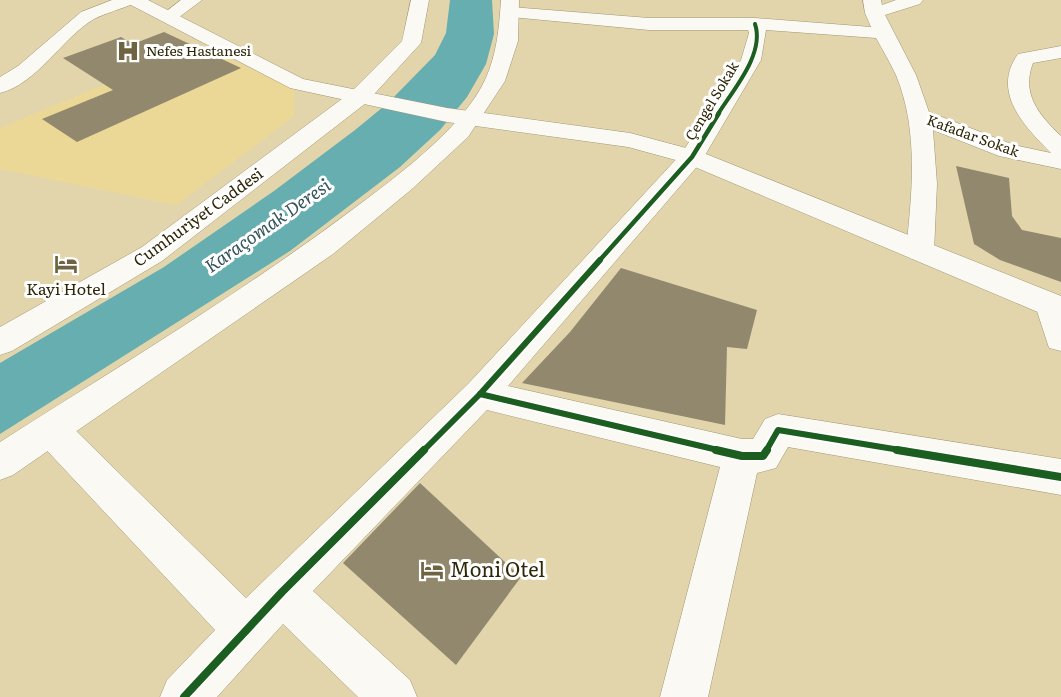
<svg xmlns="http://www.w3.org/2000/svg" width="1061" height="697" font-family="Literata,serif">
	<style>
		.built { fill: #ebd897 }
		.water { fill: #66aeb0 }
		.building { fill: #91886d }
		.lines { fill: none; stroke-linecap: round; stroke-linejoin: round }
		.street-casing { stroke: #9f9675; stroke-width: 1 }
		.secondary-casing { stroke: #9f9675; stroke-width: 1 }
		.primary-casing { stroke: #9f9675; stroke-width: 1 }
		.street { fill: #fbf9f3; fill-rule: evenodd }
		.secondary { fill: #fbf9f3; fill-rule: evenodd }
		.primary { fill: #fbf9f3; fill-rule: evenodd }
		.cycleway-far3-casing { stroke: #fff; stroke-width: 6 }
		.cycleway-far2-casing { stroke: #fff; stroke-width: 8 }
		.cycleway-far1-casing { stroke: #fff; stroke-width: 10 }
		.cycleway-casing { stroke: #fff; stroke-width: 11 }
		.cycleway-far3 { stroke: #1b5e20; stroke-width: 4 }
		.cycleway-far2 { stroke: #1b5e20; stroke-width: 4.5 }
		.cycleway-far1 { stroke: #1b5e20; stroke-width: 6 }
		.cycleway { stroke: #1b5e20; stroke-width: 8 }
		.labels { text-anchor: middle; stroke-width: 6; stroke-linejoin: round; paint-order: stroke }
		.far-poi-label { font-size: 14px; fill: #2f2707; stroke: #fff; text-anchor: start }
		.far-street-label { font-size: 14px; fill: #2f2707; stroke: #fff }
		.street-label { font-size: 16px; fill: #2f2707; stroke: #fff }
		.poi-label { font-size: 16px; fill: #2f2707; stroke: #fff }
		.water-label { font-size: 18px; font-style: italic; fill: #34545b; stroke: #fff }
		.near-poi-label { font-size: 20px; fill: #2f2707; stroke: #fff; text-anchor: start }
	</style>
	<rect width="100%" height="100%" fill="#e2d5ac"/>
	<!-- built -->
	<path class="built" d="M199,45l95,44v27l-118,89 -176,-36v-41z"/>
	<!-- water -->
	<path class="water" d="M450,0h42l2,34 -8,30 -19,33 -27,33 -40,37 -110,84 -290,183v-71l164,-96 110,-76 81,-61 33,-27 47,-48 11,-22z"/>
	<!-- building -->
	<g class="building">
		<path d="M164,32l77,36 -164,74 -35,-23 71,-29 -50,-32 58,-21 12,7z"/>
		<path d="M956,166l53,12 3,38 10,14 39,8v44l-61,-22 -26,-16z"/>
		<path d="M621,268l136,42 -10,39 -20,-2 -2,78 -203,-42 48,-51z"/>
		<path d="M420,483l101,94 -65,88 -113,-102z"/>
	</g>
	<g class="lines">
		<!-- street casing -->
		<g class="street-casing">
			<g id="street">
				<path d="M112,0h24l-3,4c-12,5 -27,9 -39,15 -32,19 -57,65 -94,74v-16l18,-11 63,-54z"/>
				<path d="M181,0h21l-28,21h-12l-3,-4z"/>
				<path d="M863,0h18l1,5 14,-5h27l-3,4 -35,11 31,60 13,37 85,33 37,8c-27,-27 -60,-61 -33,-99l43,-8v12l-28,5c-12,31 6,52 28,73v33l-62,-13 -66,-26 4,54 -3,67 -4,7 -10,3 -10,-3 -4,-7c6,-58 13,-120 -10,-176 -6,-12 -13,-25 -20,-37l-110,-8 -5,30 -60,102 -193,224 234,53h11l12,-20 13,-5 283,45v36l-273,-48 -12,21 -19,5 -49,224h-48l60,-230 -233,-57 -174,181 97,89 7,17h-59l-75,-73 -66,73h-57l7,-17 48,-50 -177,-189 -5,-11 5,-11 13,-5 13,5 182,179 222,-214 214,-231 59,-93 8,-27 -1,-3h-99l-138,-13 -6,-1 -3,-4 3,-4 6,-1 138,11h106l116,9 -6,-14z"/>
				<path d="M1051,294l10,3v54l-12,-3 -14,-43 5,-8z"/>
			</g>
		</g>
		<!-- secondary casing -->
		<g class="secondary-casing">
			<path id="secondary" d="M126,0h22l155,79 144,29 183,25 71,19 360,144v22l-21,-5 -357,-151 -55,-15 -181,-25 -157,-34 -161,-84z"/>
		</g>
		<!-- primary casing -->
		<g class="primary-casing">
			<g id="primary">
				<path d="M411,0h18l-8,43 -55,60 -204,158 -150,90 -12,4v-28l142,-80 208,-154 52,-52z"/>
				<path d="M501,0h18l-1,41 -13,40 -37,56 -56,52 -79,65 -320,221 -13,5v-38c123,-78 248,-153 364,-241 40,-30 100,-76 121,-121 12,-26 14,-52 16,-80z"/>
			</g>
		</g>
		<!-- street -->
		<use href="#street" class="street"/>
		<!-- secondary -->
		<use href="#secondary" class="secondary"/>
		<!-- primary -->
		<use href="#primary" class="primary"/>
		<!-- cycleway-far3 casing -->
		<g class="cycleway-far3-casing">
			<path id="cycleway-far3" d="M718,114c15,-24 47,-60 37,-90"/>
		</g>
		<!-- cycleway-far2 casing -->
		<g class="cycleway-far2-casing">
			<path id="cycleway-far2" d="M599,261l93,-104 27,-44"/>
		</g>
		<!-- cycleway-far1 casing -->
		<g class="cycleway-far1-casing">
			<g id="cycleway-far1">
				<path d="M480,394l242,57"/>
				<path d="M423,451l57,-57 120,-134"/>
				<path d="M766,451l12,-21 128,21"/>
			</g>
		</g>
		<!-- cycleway casing -->
		<g class="cycleway-casing">
			<g id="cycleway">
				<path d="M716,450l26,6h21l4,-6"/>
				<path d="M897,450l164,27"/>
				<path d="M184,697l98,-105 142,-142"/>
			</g>
		</g>
		<!-- cycleway-far3 -->
		<use href="#cycleway-far3" class="cycleway-far3"/>
		<!-- cycleway-far2 -->
		<use href="#cycleway-far2" class="cycleway-far2"/>
		<!-- cycleway-far1 -->
		<use href="#cycleway-far1" class="cycleway-far1"/>
		<!-- cycleway -->
		<use href="#cycleway" class="cycleway"/>
	</g>
	<!-- icons -->
	<defs>
		<g id="hospital-bare" transform="scale(1.8)"><path d="M-5-5h3v3.5h4V-5h3V5h-3V1.5h-4V5h-3Z" fill="#6e6441" stroke="#fff" stroke-width="2.5" paint-order="stroke"/></g>
		<g id="hotel-bare" transform="scale(1.8)"><path d="M-6-4.5h1.5V1H6V5H4.5V3h-9V5H-6ZM-4 0a1.8 1.8 0 1 1 3.6 0ZM.5 0V-2.5h3Q6-2.5 6 0Z" fill="#6e6441" stroke="#fff" stroke-width="2.5" paint-order="stroke"/></g>
	</defs>
	<g fill-rule="evenodd">
		<use href="#hospital-bare" x="128" y="51"/>
		<use href="#hotel-bare" x="66" y="264"/>
		<use href="#hotel-bare" x="432" y="570"/>
	</g>
	<g class="labels">
		<!-- far-poi labels -->
		<g class="far-poi-label">
			<text x="146" y="56">Nefes Hastanesi</text>
		</g>
		<!-- far-street labels -->
		<g class="far-street-label">
			<text transform="translate(712 101) rotate(-59)" y="5">Çengel Sokak</text>
			<text transform="translate(973 136) rotate(20)" y="5">Kafadar Sokak</text>
		</g>
		<!-- street labels -->
		<g class="street-label">
			<text transform="translate(198 217) rotate(-36)" y="6">Cumhuriyet Caddesi</text>
		</g>
		<!-- poi labels -->
		<g class="poi-label">
			<text x="66" y="295">Kayi Hotel</text>
		</g>
		<!-- water labels -->
		<g class="water-label">
			<text transform="translate(268 226) rotate(-35)" y="6">Karaçomak Deresi</text>
		</g>
		<!-- near-poi labels -->
		<g class="near-poi-label">
			<text x="450" y="577">Moni Otel</text>
		</g>
	</g>
</svg>
